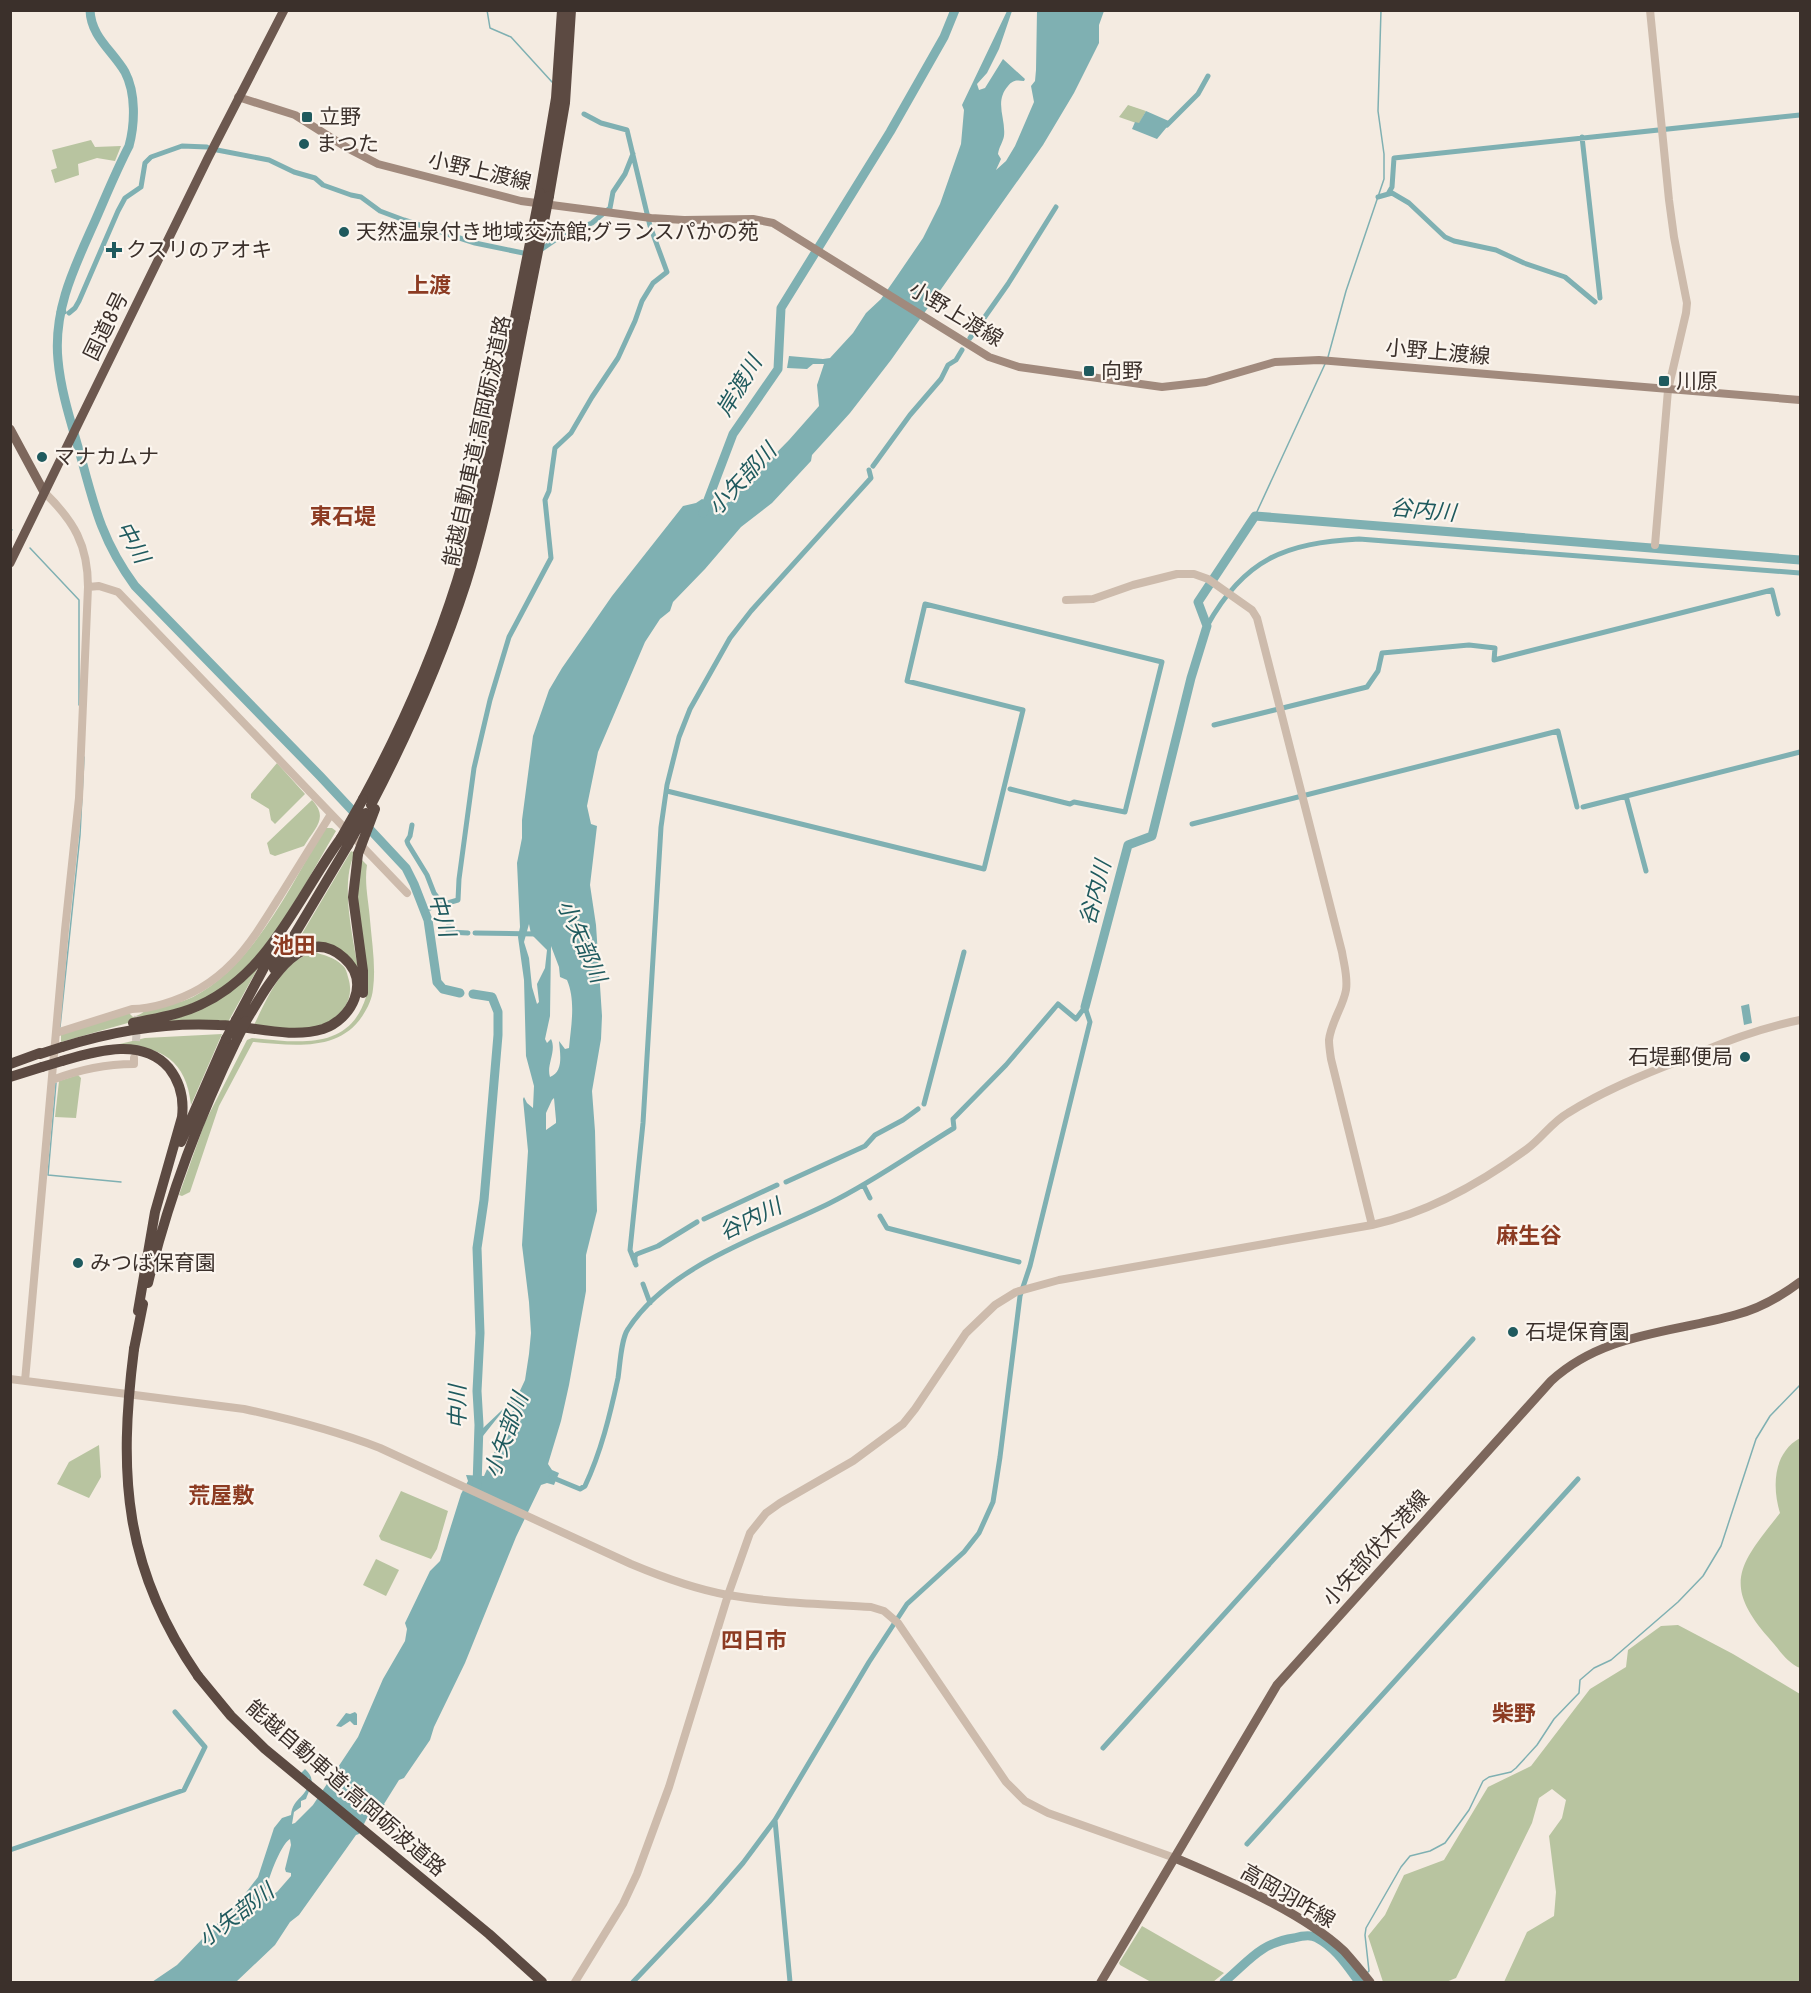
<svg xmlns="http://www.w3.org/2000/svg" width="1811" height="1993" viewBox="0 0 1811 1993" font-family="'Roboto Condensed','Noto Sans JP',sans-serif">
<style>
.green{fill:#b8c4a0}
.water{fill:#7fb0b2;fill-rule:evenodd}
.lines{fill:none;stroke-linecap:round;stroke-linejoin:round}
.stream{stroke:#7fb0b2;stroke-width:1.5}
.canal{stroke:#7fb0b2;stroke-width:5}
.river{stroke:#7fb0b2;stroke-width:9}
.tertiary-tunnel{stroke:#cfc6bd;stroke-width:8;stroke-dasharray:8 4;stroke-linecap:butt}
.tertiary{stroke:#cdbbac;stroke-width:8}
.secondary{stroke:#a18a7d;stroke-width:8}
.primary{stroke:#7d675c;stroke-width:9}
.trunk{stroke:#6c584f;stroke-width:9}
.motorway{stroke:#5c4a42;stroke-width:10}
.motorway-bridge{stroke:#5c4a42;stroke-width:10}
.poi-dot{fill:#1f5a5e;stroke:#fbf5ee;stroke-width:2}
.labels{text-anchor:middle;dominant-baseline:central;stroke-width:4.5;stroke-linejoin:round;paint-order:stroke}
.poi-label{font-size:21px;fill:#3b302b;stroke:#fbf5ee;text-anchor:start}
.street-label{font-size:21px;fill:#3b302b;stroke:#fbf5ee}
.neighbourhood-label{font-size:22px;font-weight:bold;fill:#8c3b22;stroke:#fbf5ee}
.water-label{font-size:22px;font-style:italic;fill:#1f5a5e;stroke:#fbf5ee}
</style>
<rect width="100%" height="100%" fill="#f4ebe1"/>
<!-- green -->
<path class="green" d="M1128,105l18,6 -7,13 -20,-7z
M91,140l4,7 26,-1 -6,15 -18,-3 -19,6 1,11 -24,8 -4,-13 6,-2 -5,-18z
M277,763l28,31 -30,30 -4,-4 -2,-11 -18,-11v-4z
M312,800c17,18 3,28 -8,46l-29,10 -5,-2 -3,-11z
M325,828h7l4,3c-29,49 -67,125 -114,157 -12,8 -25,13 -38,19l-123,35v-9l68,-20 4,4c7,-2 10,-5 16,-8 14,-5 30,-5 44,-12 62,-33 97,-111 132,-169z
M351,851l4,2c-16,31 -1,88 4,121 -24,-39 -29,-29 -69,-20z
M361,859l6,6c-3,18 2,38 3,55 2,23 6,47 3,69 -1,10 -5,18 -10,26 -24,38 -72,30 -110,27l-34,64 -29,86 -8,4 -3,-1 26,-73 42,-82 5,-2c45,4 97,14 114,-41l-9,-100z
M313,952c11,3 21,5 29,13 4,3 5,8 6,12 8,24 -8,41 -29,49 -19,8 -45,1 -65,-1 14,-28 27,-62 59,-73z
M259,966l-31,56 -75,4z
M222,1034l-31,71c-5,-51 -38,-62 -84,-58l38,-9z
M78,1075l3,3 -5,40 -21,-1 4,-36z
M1800,1438v230c-14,-6 -21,-19 -32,-31 -47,-54 -27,-74 12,-124 -8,-26 -7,-60 20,-75z
M99,1445l2,32 -12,21 -32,-14 12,-22z
M401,1491l47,20 -11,38 -6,10 -50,-19 -2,-4z
M376,1559l23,11 -13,26 -23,-11z
M1678,1625l55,29 67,40v288h-296l23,-50 27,-16 2,-24 -7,-56 13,-18 4,-18 -14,-11 -13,9 -7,25 -76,155 -10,4h-63l-15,-46 17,-21 19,-40 40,-15 44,-73 43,-21 59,-77 36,-22 2,-17 33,-24z
M1142,1926l82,47 -11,9h-62l-31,-17 -1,-2z"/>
<!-- water -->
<path class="water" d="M1007,11h5l-13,38 -12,24 -10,11 2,6 6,-2 18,-29 22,20 -1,2c-8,-1 -11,-1 -16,5 -14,16 -2,32 -4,50 -1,6 -5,11 -6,18l3,5 -5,11 10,-9 9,-15 19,-44 -3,-16 4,-5 1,-11 1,-59h67l-5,14v18l-25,50 -31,52 -152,215 -41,53 -38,42 -1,6 -39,42 -31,24 -36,42 -32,33 -3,9 -10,8 -15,23 -47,110 -11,54 4,18 6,2 -7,59 6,40 6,91 -1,23 -9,52 3,40 2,80 -11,44v36l-17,94 -8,36 -13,43 4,6 7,3 -5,12 -7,-2 -6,2 -25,52 -51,126 -31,64 -4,13 -26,38 -5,2 -15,24 1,1 -10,2v2l-6,5 -10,20 -3,1 -57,80 -9,7 -15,23 -39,37h-84l25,-17 64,-66 17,-22 16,-49 8,-10 9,-3c2,-19 18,-17 18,-37l-11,-2 7,-7c11,10 6,16 1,30l-5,2v6l-7,5 -2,12 3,-1 18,-18 45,-68 25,-58 22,-38 2,-12 -2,-6 25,-52 10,-10 21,-67 7,-13 -2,-6 18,1 31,-70 -13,6 -19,24 -1,-7 36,-34 7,-15 4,-26 2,-21 -2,-31 -7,-57 6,-94 -5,-52 1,-2 3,6 6,5 1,-22 -8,-30 -2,-76 -6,-43 2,-10 -3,-64 5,-25v-18l11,-84 16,-46 13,-22 50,-72 71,-90 13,-3 6,-4 19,8 3,-1 65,-66 30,-34 -2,-21 7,-21h-11l-6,5 -20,-1 2,-12 34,3 7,-1 23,-25 13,-20 15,-14 14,-20 28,-41 17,-34 21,-60 3,-34 -2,-5zM529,924l2,10 16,16 -2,18 -8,16 2,18 -2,2 -5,-17 -3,-29 -5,-16zM551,946l8,21 1,10 7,3c9,21 4,46 2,68l-4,1 -6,-8c1,12 5,31 -9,36 -4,-12 7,-26 1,-38l-4,4 -2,-4 5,-23zM554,1098l2,22v3l-10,7v-17l6,-13zM290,1839l1,6 -6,24 1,3 5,1v3l-14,16 -10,5 -2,-3c2,-12 15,-49 25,-55z
M1146,111l25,11 -14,17 -25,-10 3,-7 4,1z
M1749,1004l3,19 -8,2 -3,-19z
M355,1712l2,2v11h-3l-4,-4 -9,6 -5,-1 10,-13 4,1z"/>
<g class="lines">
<!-- stream -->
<path class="stream" d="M487,10l3,18 21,9 41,45
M1328,357l18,-66 38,-112v-25l-6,-43 3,-101
M1255,516l70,-152
M10,529l2,1
M30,548l49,52v105
M60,1027l20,-192 4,-78
M56,1083l-8,92 73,7
M1367,1973l2,-2 -4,-36 1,-7 35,-61 9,-11 20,-5 15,-8 24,-33 14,-29 6,-4 22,-5 5,-4 21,-23 17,-26 25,-26 1,-13 14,-12 17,-8 67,-58 25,-26 18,-30 35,-107 14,-23 30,-31"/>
<!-- canal -->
<path class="canal" d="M1167,125l31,-31 10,-18
M1582,137l18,161
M217,150l52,10 25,12 21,6 8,7 28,10 10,2 19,14 24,9 71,23 53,11
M1388,194l4,-7 2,-29 406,-43
M1378,197l14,-4 17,10 36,34 9,4 42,9 28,13 41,14 30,25
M539,251l25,-17 28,-11 18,-15 3,-16 12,-18 8,-20
M59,312h5
M69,313l6,-5 4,-7 39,-90 7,-13 16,-11 4,-24 6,-6 31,-11 25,1
M970,338l38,-54 48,-77
M873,466l37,-51 31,-36 7,-14 8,-5 6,-10
M1207,626c37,-67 78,-83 152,-87l441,34
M1214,725l153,-38 11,-16 4,-18 87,-8 26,3 -1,12 278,-70 6,24
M667,791l317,78 39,-159 -116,-29 18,-77 237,58 -37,150 -51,-10 -4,2 -60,-15
M1626,796l20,75
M1583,807l217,-55
M1192,824l366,-93 19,76
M412,825l-2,11 -3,5 1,3 19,31 7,18 11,14
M444,904l14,-4 1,-21 15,-111 16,-68 19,-63 42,-79 -6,-58 4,-9 6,-43 16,-15 21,-36 26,-39 17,-37 7,-20 11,-18 14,-11 -17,-46 -23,-96 -26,-7 -17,-9
M425,909l5,-1
M449,923l-1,9 20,1
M475,933l61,1
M924,1104l40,-152
M786,1182l79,-36 10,-11 28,-15 15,-11
M864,1186l6,12
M880,1216l7,12 132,34
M704,1219l73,-34
M635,1263v-7l2,-2 21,-8 39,-24
M636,1265l-6,-15 13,-127 18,-296 6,-42 12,-48 11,-28 40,-71 21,-27 120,-133 -2,-8
M643,1284l7,19
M551,1477l29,12 5,-3c16,-34 25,-71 33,-108 2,-13 3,-39 10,-49 42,-65 136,-93 202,-126 43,-21 83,-50 124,-75l-1,-9 53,-54 52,-61 18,15 9,-12
M1103,1748l370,-409
M775,1820l15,162
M1247,1844l331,-365
M10,1850l174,-60 21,-43 -30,-35
M633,1982l76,-80 34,-39 32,-43 94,-158 38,-58 57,-52 15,-19 14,-31 7,-45 20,-161 10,-30 58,-236 2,-8 -5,-15"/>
<!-- river -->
<path class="river" d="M90,10c1,27 22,40 35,62 11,21 10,52 4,74 -13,25 -23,50 -34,75 -20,45 -42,88 -37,139 3,34 15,68 24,101 13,49 22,83 53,125l185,190 86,92 8,16 14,36 9,62 6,7 17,4
M703,513l30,-79 45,-65 3,-61 109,-176 54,-95 11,-27
M473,994l19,3 6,15v23l-14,165 -7,48 3,85 -3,58 2,34 -2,61
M1085,1007l43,-162 24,-9 39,-158 16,-52 -9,-24 57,-86 545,44
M1224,1982c25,-21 36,-39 70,-44 7,-2 17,-4 23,0 19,10 30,28 42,44"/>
<!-- tertiary-tunnel -->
<path class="tertiary-tunnel" d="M135,1053l3,-37"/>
<!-- tertiary -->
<path class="tertiary" d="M1650,10l19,190 5,37 13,66 -1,10 -18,77 -13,155
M88,587l11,-1 19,6 289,301
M1066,600l27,-1 40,-14 44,-11h17l14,5 44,31 5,8 85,334c2,13 6,25 4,38 -3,17 -15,32 -17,50 0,6 1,12 2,19l41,166
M56,1033l76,-24c10,0 21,-2 31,-5 61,-17 86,-58 117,-108 17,-27 34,-55 51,-82
M52,1080c26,-10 53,-16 82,-16v-6
M10,1379l234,30c46,10 92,22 136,39l251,116c31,13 63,25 97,31 47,8 95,9 143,12l13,4 14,12 108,159 19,19 23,12 127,45
M25,1381l40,-451 14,-132 9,-211c0,-42 -14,-66 -44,-95
M575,1982l48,-78 14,-30 32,-87 59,-192 22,-62 16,-20 14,-10 73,-42 50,-37 12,-15 51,-76 29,-28 21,-13 43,-12 313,-55c55,-12 110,-43 155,-76 15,-11 25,-27 41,-36 37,-23 76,-39 116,-54 38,-16 75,-31 116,-39"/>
<!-- secondary -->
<path class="secondary" d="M238,97l57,18 54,34 29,15 143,37 130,17 33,2 69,-1 20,4 216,134 30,10 143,20 44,-5 69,-20 44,-2 481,40"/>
<!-- primary -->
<path class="primary" d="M10,429l34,63
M1175,1858c52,22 127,54 169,93 9,10 18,21 26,31
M1101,1982l176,-297 274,-304c52,-48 120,-48 184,-66 24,-6 45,-18 65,-33"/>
<!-- trunk -->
<path class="trunk" d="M10,563l198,-405 76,-148"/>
<!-- motorway -->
<path class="motorway" d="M540,193l16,-95 6,-88
M549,196l16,-93 6,-93
M363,799c38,-70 70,-142 94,-218 27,-88 42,-178 59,-268
M371,805c37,-71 70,-145 95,-222 27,-86 41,-177 59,-266
M358,854l-5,43 10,74v22
M274,969l74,-124
M236,1020l38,-71
M133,1023c23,-5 46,-8 67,-18 70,-32 98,-108 141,-167
M62,1047c51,-16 104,-25 157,-22 33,1 71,14 104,4 29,-10 48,-47 21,-71 -44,-39 -80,34 -98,63
M62,1061c35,-10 80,-24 107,7 11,14 15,32 13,49l-27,95 -17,99
M10,1064l30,-11
M10,1077l32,-10
M181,1142l45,-103
M148,1283c21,-87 50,-164 89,-244
M134,1349l9,-45
M198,1676l33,40 34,33 224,185 53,48"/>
<!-- motorway-bridge -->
<path class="motorway-bridge" d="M516,313l24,-120
M525,317l24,-121
M341,838l22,-39
M348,845l18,-32
M358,854l17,-45
M226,1039l10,-19
M237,1039l9,-18
M40,1054l22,-7
M42,1067l20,-6
M134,1349c-16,126 -10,220 64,327"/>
</g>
<!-- markers -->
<g class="poi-dot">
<rect x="301" y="111" width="12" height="12" rx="3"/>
<circle cx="304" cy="144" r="6"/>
<circle cx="344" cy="232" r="6"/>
<path d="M111 241h6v6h6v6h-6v6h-6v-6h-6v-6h6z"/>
<rect x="1083" y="365" width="12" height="12" rx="3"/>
<rect x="1658" y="375" width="12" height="12" rx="3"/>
<circle cx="42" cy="457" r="6"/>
<circle cx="1745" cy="1057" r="6"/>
<circle cx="78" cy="1263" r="6"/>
<circle cx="1513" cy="1332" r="6"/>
</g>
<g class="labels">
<!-- poi labels -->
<g class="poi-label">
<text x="319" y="117">立野</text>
<text x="316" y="144">まつた</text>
<text x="356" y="232">天然温泉付き地域交流館;グランスパかの苑</text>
<text x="126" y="250">クスリのアオキ</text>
<text x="1101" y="371">向野</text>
<text x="1676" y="381">川原</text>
<text x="54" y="457">マナカムナ</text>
<text x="1733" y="1057" text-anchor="end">石堤郵便局</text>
<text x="90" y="1263">みつば保育園</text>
<text x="1525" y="1332">石堤保育園</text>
</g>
<!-- street labels -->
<g class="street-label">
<text transform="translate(480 171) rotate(13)">小野上渡線</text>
<text transform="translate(956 314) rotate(31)">小野上渡線</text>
<text transform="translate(106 326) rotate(-64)">国道8号</text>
<text transform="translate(1438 352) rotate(5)">小野上渡線</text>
<text transform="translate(477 441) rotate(-78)">能越自動車道;高岡砺波道路</text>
<text transform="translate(1376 1548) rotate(-48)">小矢部伏木港線</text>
<text transform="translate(346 1788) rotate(41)">能越自動車道;高岡砺波道路</text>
<text transform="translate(1288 1896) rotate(30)">高岡羽咋線</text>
</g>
<!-- neighbourhood labels -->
<g class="neighbourhood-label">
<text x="429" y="285">上渡</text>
<text x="343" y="516">東石堤</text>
<text x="294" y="945">池田</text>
<text x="1529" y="1235">麻生谷</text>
<text x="221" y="1495">荒屋敷</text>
<text x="754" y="1640">四日市</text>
<text x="1514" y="1713">柴野</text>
</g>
<!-- water labels -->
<g class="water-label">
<text transform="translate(739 386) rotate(-59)">岸渡川</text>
<text transform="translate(742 479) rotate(-47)">小矢部川</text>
<text transform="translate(1423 510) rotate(5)">谷内川</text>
<text transform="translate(133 542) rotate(61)">中川</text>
<text transform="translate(1095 893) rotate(-75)">谷内川</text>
<text transform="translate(442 915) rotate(74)">中川</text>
<text transform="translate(582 941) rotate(66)">小矢部川</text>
<text transform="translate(750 1219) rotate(-26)">谷内川</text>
<text transform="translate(457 1407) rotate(-90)">中川</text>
<text transform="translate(506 1435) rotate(-70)">小矢部川</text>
<text transform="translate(236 1915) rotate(-37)">小矢部川</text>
</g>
</g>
<!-- border -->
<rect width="1811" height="1993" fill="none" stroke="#3b302b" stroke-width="24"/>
</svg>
